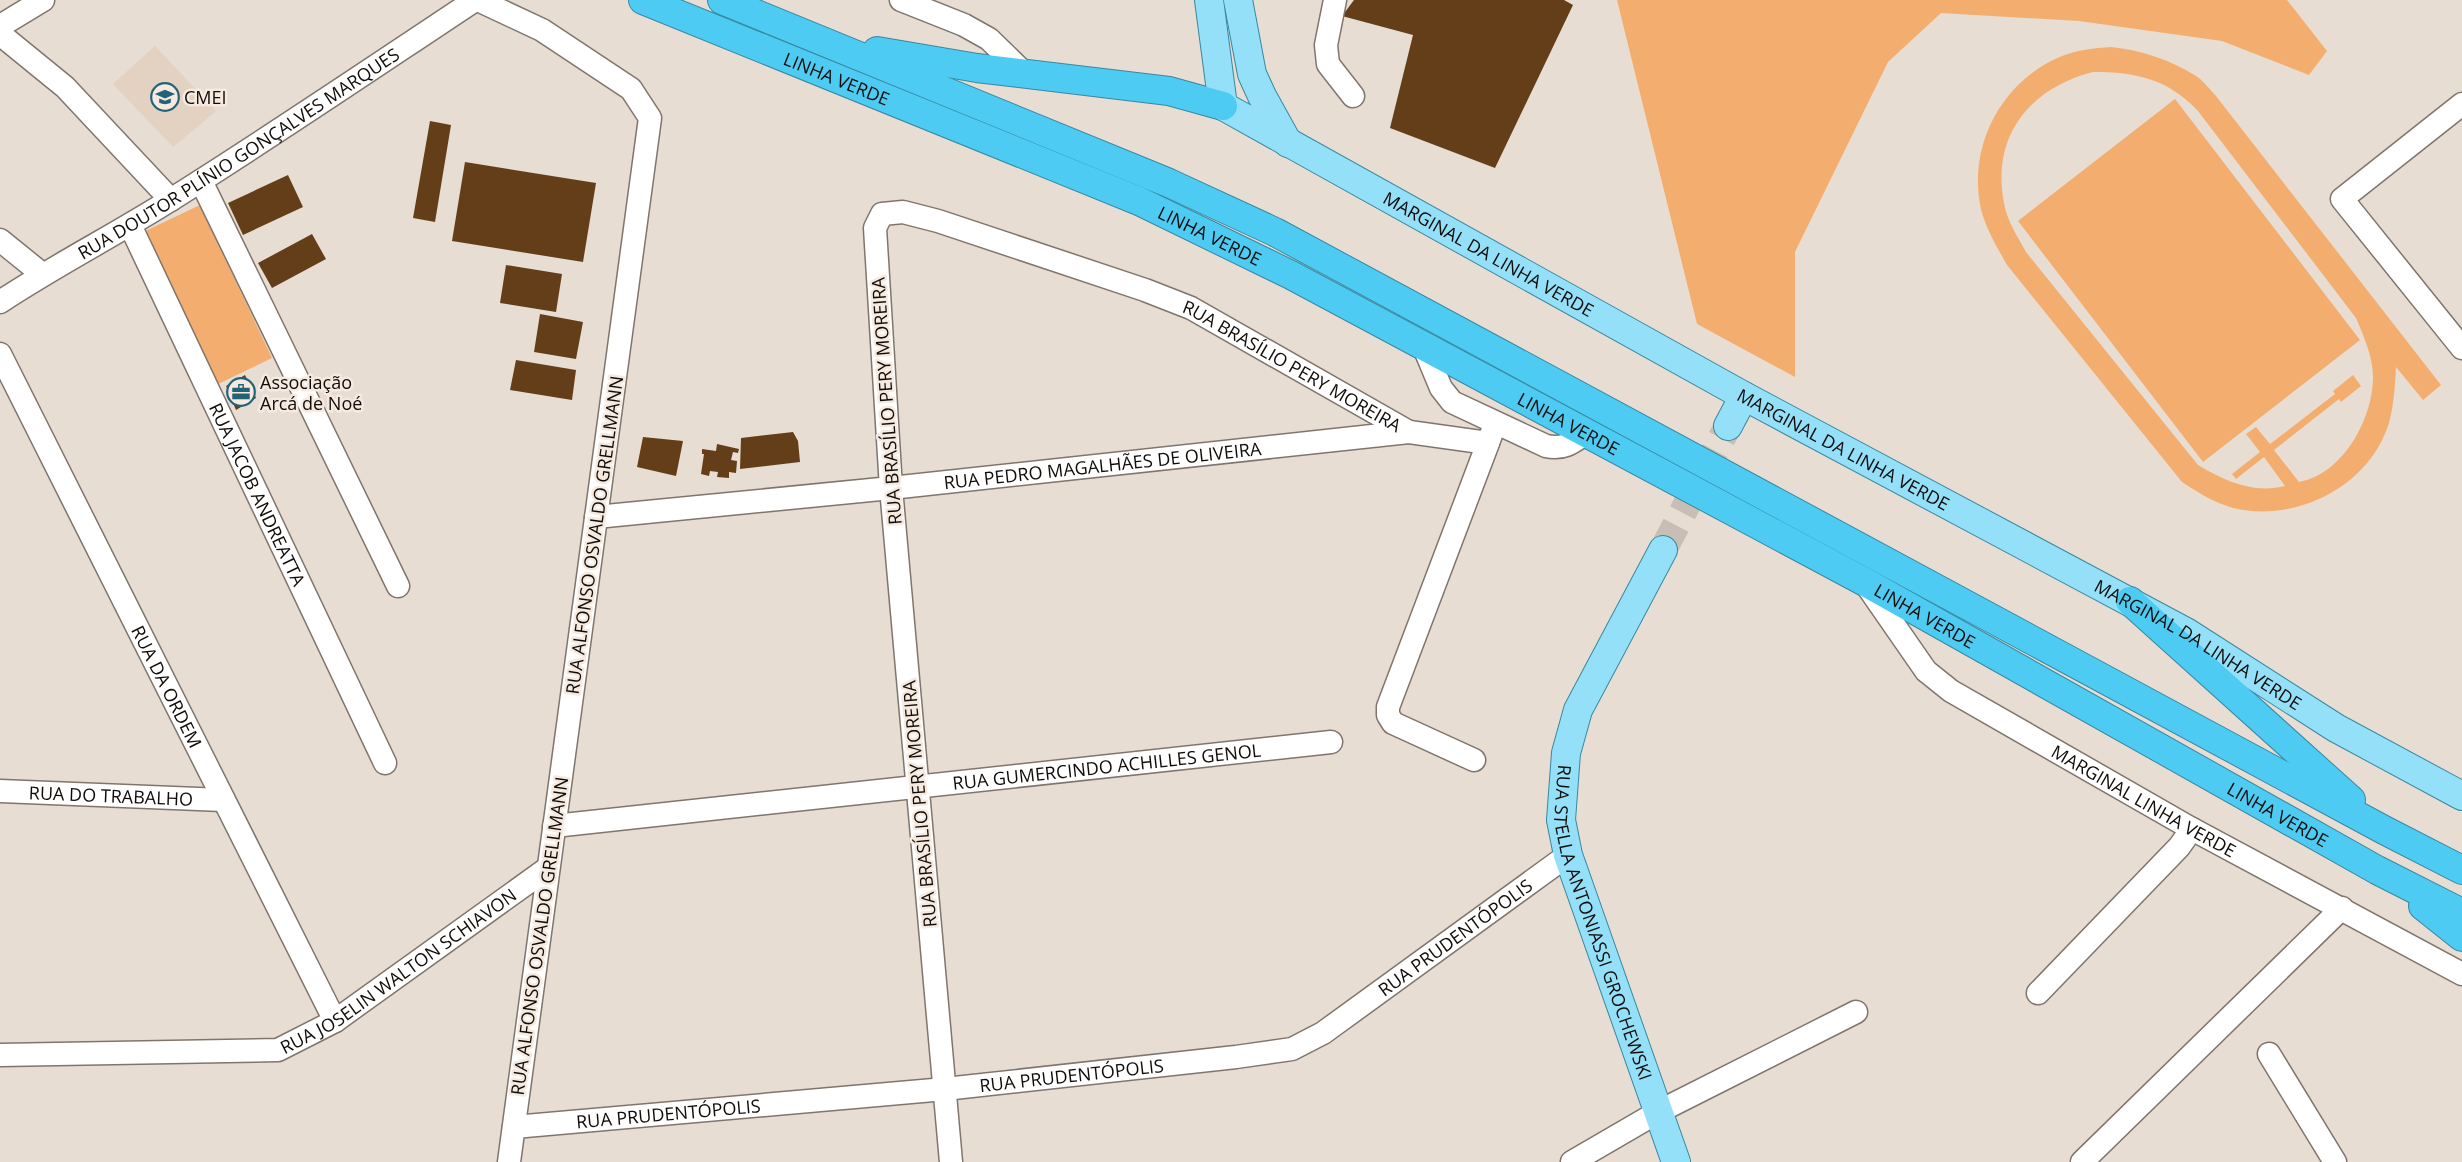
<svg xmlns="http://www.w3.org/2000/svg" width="2462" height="1162" viewBox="0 0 2462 1162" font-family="'Open Sans',sans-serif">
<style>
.built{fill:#e3d1c2}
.green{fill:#f3ae6f;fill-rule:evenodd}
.building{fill:#633e19}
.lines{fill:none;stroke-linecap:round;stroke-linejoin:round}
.major-tunnel{stroke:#c8beb5;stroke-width:28;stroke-dasharray:28 14;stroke-linecap:butt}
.minor-casing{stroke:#7f756c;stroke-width:25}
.major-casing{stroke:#3888a1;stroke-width:30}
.highway-casing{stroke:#3888a1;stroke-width:30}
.minor{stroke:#fff;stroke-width:22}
.major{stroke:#94e0f8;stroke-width:28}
.highway{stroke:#4dcbf3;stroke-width:28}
.labels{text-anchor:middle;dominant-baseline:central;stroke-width:5;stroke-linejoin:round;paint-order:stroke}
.street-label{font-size:18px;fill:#100c09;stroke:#f6eae0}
.poi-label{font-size:18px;fill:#100c09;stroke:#f6eae0;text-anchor:start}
</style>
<rect width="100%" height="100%" fill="#e8ddd3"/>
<!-- built -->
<path class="built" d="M155,46l61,65 -43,36 -60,-63z"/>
<!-- green -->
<path class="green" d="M1617,0h670l40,51 -18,24 -87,-34 -143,-20 -138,-8 -53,49 -93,190v125l-98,-53z
M2111,47c30,3 60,13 85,29 8,5 14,14 20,20l225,289 -18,15 -27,-33c-1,19 -2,37 -7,56 -20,64 -93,100 -156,85 -18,-5 -36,-16 -51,-26l-175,-217c-10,-18 -21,-36 -26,-56 -14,-63 21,-129 81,-153 15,-6 32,-8 49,-9zM2093,72c43,0 75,7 105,39l158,207c8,19 17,39 17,59 0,42 -30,97 -74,105l-25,-32 65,-51 2,3 20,-16 -8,-11 -20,16 2,3 -65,50 -14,-17 -10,7 14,18 -28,22 4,5 28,-22 21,29c-32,8 -60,-5 -87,-21l-172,-213c-8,-15 -19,-31 -22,-49 -13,-67 26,-115 89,-131z
M2175,99l185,241 -157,122 -185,-241z
M200,205l72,153 -58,28 -73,-153z"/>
<!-- building -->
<path class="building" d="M1354,0h210l9,5 -78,163 -105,-40 23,-93 -71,-19z
M430,121l21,4 -16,97 -22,-4z
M465,162l131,21 -13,79 -131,-21z
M288,175l15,32 -60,28 -15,-32z
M312,234l14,25 -54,29 -14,-25z
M506,265l56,9 -6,38 -56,-9z
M540,314l43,8 -7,37 -42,-7z
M516,360l60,10 -4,30 -62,-10z
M245,375l11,23 -20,12 -10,-24z
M793,432l5,9 2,21 -60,7 1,-31z
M643,437l40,4 -7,35 -39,-9z
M717,444l22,5 -1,4 -5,-1 -2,8 6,1 -1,12 -7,-1v6l-12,-1 1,-5 -8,-1 -1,5 -8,-2 3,-20h-2v-5l14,2z"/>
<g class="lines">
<!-- major-tunnel -->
<path class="major-tunnel" d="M1663,550l65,-124"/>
<defs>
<g id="minor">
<path d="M478,0l64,30 89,59 19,29 -141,1044"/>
<path d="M901,0l63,25 25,14 36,35"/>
<path d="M1335,0l-9,45 2,19 25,32"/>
<path d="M0,26l43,-26"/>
<path d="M0,34l65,53 106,113"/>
<path d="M2462,104l-120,95 120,149"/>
<path d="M201,181l197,405"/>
<path id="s1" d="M130,225l255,538"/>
<path d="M0,240l42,34"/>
<path id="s2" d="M0,302c56,-37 115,-67 172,-103 102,-64 202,-132 303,-199"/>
<path d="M1423,345l18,43 11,14 94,44c17,4 26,-3 40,-13"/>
<path id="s3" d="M0,354l335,667"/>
<path id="s4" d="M596,517l295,-29 518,-56 79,11 7,-19"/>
<path id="s5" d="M1865,583l61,88 25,20 241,138 270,145"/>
<path d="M1474,760l-81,-37 -5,-8v-8l100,-264"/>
<path id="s6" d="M0,791l223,9"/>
<path id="s7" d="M554,826l777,-84"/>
<path d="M2038,993l141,-146 13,-18"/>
<path d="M2269,1054l66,108"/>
<path id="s8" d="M0,1055l278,-5 57,-29 213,-153"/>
<path id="s9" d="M514,1127l431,-38 291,-32 56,-8 31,-16 245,-178"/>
<path id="s10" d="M951,1162l-60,-674 -16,-260 7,-14 21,-2 35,9 207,69 46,18 218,124"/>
<path d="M1572,1162l86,-50 198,-100"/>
<path d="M2082,1162l260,-254"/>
</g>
<g id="major">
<path id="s11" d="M1209,0l14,106 521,290 442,236 150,96 126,68"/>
<path d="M1238,0l14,74 10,22 26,47"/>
<path d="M1728,426l16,-30"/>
<path id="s12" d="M1663,550l-85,160 -12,43 -5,67 7,35 108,307"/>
</g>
<g id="highway">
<path id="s13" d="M643,0l496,201 152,74 574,307 512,288 85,43"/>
<path d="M722,0l447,183 106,49 1109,598 78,40"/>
<path d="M877,51l100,17 192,23 54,15"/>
<path d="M2130,601l221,199"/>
<path d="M2423,906l39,31"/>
</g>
</defs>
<!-- minor casing -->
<use href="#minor" class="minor-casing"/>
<!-- major casing -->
<use href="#major" class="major-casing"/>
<!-- highway casing -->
<use href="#highway" class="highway-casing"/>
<!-- minor -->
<use href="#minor" class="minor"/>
<!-- major -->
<use href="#major" class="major"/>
<!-- highway -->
<use href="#highway" class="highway"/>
</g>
<!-- icons -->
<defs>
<symbol id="school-ring" viewBox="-11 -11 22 22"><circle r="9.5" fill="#f6eae0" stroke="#236378" stroke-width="1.5"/><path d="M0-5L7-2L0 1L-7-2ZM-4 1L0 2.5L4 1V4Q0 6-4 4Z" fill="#236378"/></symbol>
<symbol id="office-ring" viewBox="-11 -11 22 22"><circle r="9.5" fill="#f6eae0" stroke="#236378" stroke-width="1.5"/><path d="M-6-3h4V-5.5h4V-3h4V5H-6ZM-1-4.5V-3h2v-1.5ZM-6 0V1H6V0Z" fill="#236378"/></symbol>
</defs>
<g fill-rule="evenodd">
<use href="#school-ring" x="149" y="81" width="32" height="32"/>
<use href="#office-ring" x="225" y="376" width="32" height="32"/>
</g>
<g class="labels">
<!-- street labels -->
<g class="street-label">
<text stroke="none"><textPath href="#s13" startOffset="209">LINHA VERDE</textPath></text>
<text stroke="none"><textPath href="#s2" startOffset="281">RUA DOUTOR PLÍNIO GONÇALVES MARQUES</textPath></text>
<text stroke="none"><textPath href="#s13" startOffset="614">LINHA VERDE</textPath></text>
<text stroke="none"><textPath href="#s11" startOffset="411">MARGINAL DA LINHA VERDE</textPath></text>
<text stroke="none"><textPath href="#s10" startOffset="1394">RUA BRASÍLIO PERY MOREIRA</textPath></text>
<text transform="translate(886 401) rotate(-94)">RUA BRASÍLIO PERY MOREIRA</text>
<text stroke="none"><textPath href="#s13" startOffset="1019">LINHA VERDE</textPath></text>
<text stroke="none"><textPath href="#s11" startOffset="816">MARGINAL DA LINHA VERDE</textPath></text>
<text stroke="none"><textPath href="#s4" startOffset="509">RUA PEDRO MAGALHÃES DE OLIVEIRA</textPath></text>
<text stroke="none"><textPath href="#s1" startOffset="298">RUA JACOB ANDREATTA</textPath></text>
<text transform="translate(594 535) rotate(-82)">RUA ALFONSO OSVALDO GRELLMANN</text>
<text stroke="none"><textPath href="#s13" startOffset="1424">LINHA VERDE</textPath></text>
<text stroke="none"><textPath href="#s11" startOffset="1221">MARGINAL DA LINHA VERDE</textPath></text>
<text stroke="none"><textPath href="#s3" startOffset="372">RUA DA ORDEM</textPath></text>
<text stroke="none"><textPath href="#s7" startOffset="556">RUA GUMERCINDO ACHILLES GENOL</textPath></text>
<text stroke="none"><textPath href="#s6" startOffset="111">RUA DO TRABALHO</textPath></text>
<text stroke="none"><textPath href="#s5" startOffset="361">MARGINAL LINHA VERDE</textPath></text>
<text transform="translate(919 804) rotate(-95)">RUA BRASÍLIO PERY MOREIRA</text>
<text stroke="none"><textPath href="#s13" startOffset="1829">LINHA VERDE</textPath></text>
<text stroke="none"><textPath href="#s12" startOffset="402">RUA STELLA ANTONIASSI GROCHEWSKI</textPath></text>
<text transform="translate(539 936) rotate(-82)">RUA ALFONSO OSVALDO GRELLMANN</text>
<text stroke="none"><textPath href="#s9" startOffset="980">RUA PRUDENTÓPOLIS</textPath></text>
<text stroke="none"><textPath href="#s8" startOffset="422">RUA JOSELIN WALTON SCHIAVON</textPath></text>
<text stroke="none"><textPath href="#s9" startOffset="560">RUA PRUDENTÓPOLIS</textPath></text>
<text stroke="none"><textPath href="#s9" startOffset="155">RUA PRUDENTÓPOLIS</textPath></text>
</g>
<!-- poi labels -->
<g class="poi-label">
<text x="184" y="97">CMEI</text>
<text x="260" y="382">Associação<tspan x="260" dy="21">Arcá de Noé</tspan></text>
</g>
</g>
</svg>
